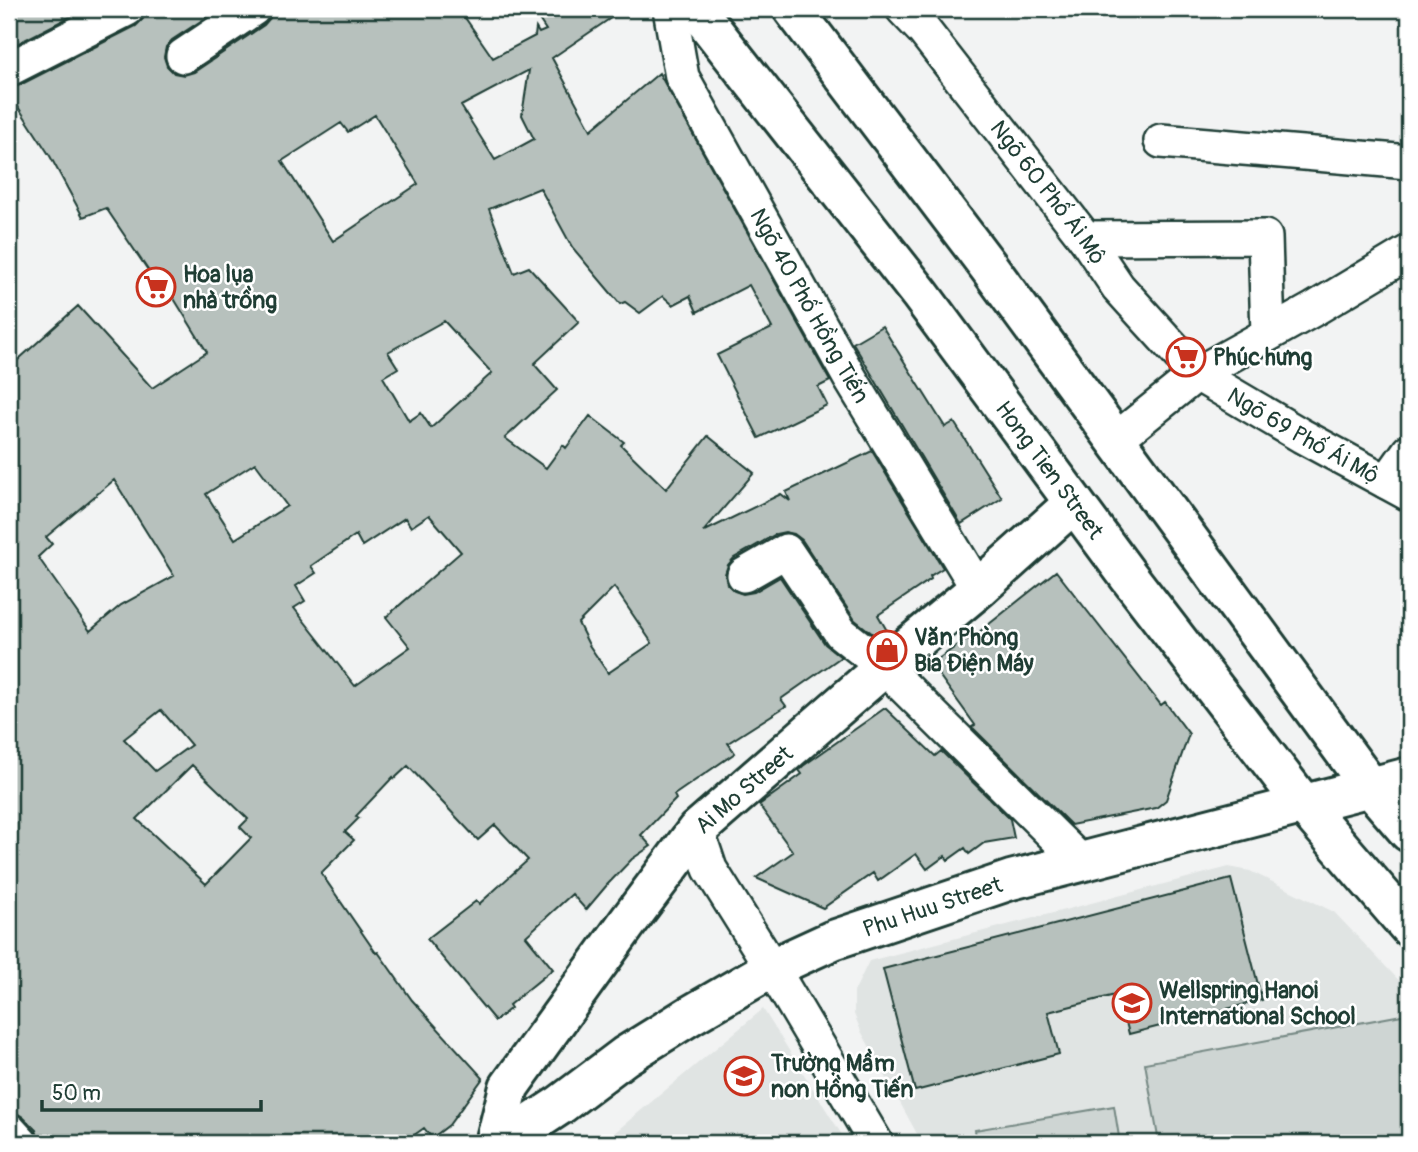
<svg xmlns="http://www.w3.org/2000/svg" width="1418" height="1152" viewBox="0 0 1418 1152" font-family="Pangolin,sans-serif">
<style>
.built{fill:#e0e4e3}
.green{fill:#ced5d3;stroke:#768984;stroke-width:2}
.building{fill:#b7c1bd;stroke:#1f3d34;stroke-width:2;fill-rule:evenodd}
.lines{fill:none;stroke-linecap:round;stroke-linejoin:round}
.street-casing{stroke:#1f3d34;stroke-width:38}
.secondary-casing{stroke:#1f3d34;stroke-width:44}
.primary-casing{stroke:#1f3d34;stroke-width:44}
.street{stroke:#fff;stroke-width:33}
.secondary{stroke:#fff;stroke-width:38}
.primary{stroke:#fff;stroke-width:38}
.labels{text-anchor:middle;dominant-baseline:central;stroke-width:5;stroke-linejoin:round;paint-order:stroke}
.street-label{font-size:23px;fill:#1f3d34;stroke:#fff}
.poi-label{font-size:23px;font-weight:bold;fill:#1f3d34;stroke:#fff;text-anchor:start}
</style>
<rect width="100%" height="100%" fill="#f2f3f3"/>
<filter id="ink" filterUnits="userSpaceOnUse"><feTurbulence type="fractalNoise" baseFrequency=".0143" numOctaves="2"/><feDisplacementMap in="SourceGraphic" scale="14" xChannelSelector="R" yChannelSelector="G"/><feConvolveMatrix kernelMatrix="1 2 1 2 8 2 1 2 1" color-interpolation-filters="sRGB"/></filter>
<g filter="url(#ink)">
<!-- built -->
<path class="built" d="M1229,867l21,4 84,41 75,79v152h-487l-61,-112 -7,-17v-22l15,-31z
M763,1009l84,134h-245z"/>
<!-- green -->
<path class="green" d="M1407,1014l2,129h-250l-14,-80z
M1114,1106l6,37h-143l-2,-13z"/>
<!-- building -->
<path class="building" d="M9,9h48l7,7 11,-7h10l-76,39z
M146,9h73l-47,31 -6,7 -2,10 3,9 7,7 10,2 10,-3 70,-47 6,-7 2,-9h187l34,49 42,-22 1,-8 3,5 7,-3 -14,-21h92l-72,49 39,72 68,-57 171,308 -12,6 9,18 -68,33 -42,-83 55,-27 -23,-43 -52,27 -7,-16 -17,9 -10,-9 -23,17 -15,-11 -5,2 -48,-57 -32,-59 -51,21 25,64 15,-6 50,55 -45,42 23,26 -52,48 41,30 17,-23 3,3 24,-32 34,26 -3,3 45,44 42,-53 46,37 -51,59 78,-38 9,7 -4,-9 86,-41 71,117 -13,8 1,3 -53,36 11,19 -7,7 -27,-21 -53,-80 -8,-6 -9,-2 -9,2 -42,24 -6,7 -3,9 2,10 7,7 9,3 11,-2 26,-15 45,67 16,13 -60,42 5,7 -58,37 7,10 -61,42 2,4 -35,36 10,11 -19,13 -25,26 -21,25 -14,-16 -46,42 27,33 -44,36 2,3 -16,13 -68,-82 49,-38 3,3 49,-44 -33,-35 -17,15 -70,-74 -14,13 -1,-2 -37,39 3,2 -14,14 9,8 -33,33 55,80 2,-1 34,48 71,78 -34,47 -17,13 -8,-10 -21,15h-363l-4,-13 -13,-13 -8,-5 -6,-1v-743l69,-62 74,82 55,-36 -47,-76 -6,3 -48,-71 -23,9 -33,-61 -41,-63v-5l9,-2 118,-60 7,-7zM529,70l-7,45 12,24 -39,21 -34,-54zM375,115l43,69 -85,57 -51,-80 59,-38 7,9zM444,321l48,52 -61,55 -10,-15 -12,8 -26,-44 15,-9 -10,-16zM255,463l32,43 -52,33 -29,-45zM114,480l60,96 -53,29 -31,26 -52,-74 14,-13 -6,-7zM429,515l32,37 -75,65 24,30 -55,39 -61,-78 11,-7 -9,-15 20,-13 -5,-7 45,-31 6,11 43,-28 6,9zM614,587l38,56 -44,30 -19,-28 -11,-22zM161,710l30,35 -36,26 -31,-32zM192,765l56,54 -8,8 11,11 -45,46 -69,-65z
M882,326l63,101 9,-5 48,76 -41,26 -108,-181z
M1056,571l105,134 4,-3 24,32 -23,66 -10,8 -85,17 -99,-98 3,-2 -44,-61 37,-26 1,2z
M885,708l50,48 6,-5 69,68 4,19 -30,5 -15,11 -4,-6 -17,12 -3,-4 -18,13 -11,-15 -38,27 -5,-8 -50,35 -67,-30 37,-26 -34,-47 43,-31 -3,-4 4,-4z
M1231,879l31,121 -133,34 -10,-40 -71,18 11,42 -144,37 -32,-122z"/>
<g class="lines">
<defs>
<g id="street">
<path id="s1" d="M670,9l12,68 168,301 128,211"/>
<path id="s2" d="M903,9l21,22 161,207 33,49 79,87 105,62 107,58"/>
<path d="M183,56l70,-47"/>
<path d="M9,69l118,-60"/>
<path d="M1161,141l248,21"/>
<path d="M1085,238l180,-1 3,97"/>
<path d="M1115,440l82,-66 117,-65 95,-57"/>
<path d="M1387,482l22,-31"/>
<path d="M744,575l42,-24 55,82 43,34 196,194"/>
<path d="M697,830l13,39 62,99 104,175"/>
<path d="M9,1130l12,13"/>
</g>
<g id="secondary">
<path id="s3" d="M495,1143l14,-56 119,-165 69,-92 187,-163 94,-78 96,-86"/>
<path id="s4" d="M502,1143l58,-38 65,-49 66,-41 81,-47 61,-28 178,-60 398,-103"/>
</g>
<g id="primary">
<path id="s5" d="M696,9l224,285 209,283 175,228 105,122"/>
<path d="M793,9l195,257 383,522 38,44"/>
</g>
</defs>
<!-- street casing -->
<use href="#street" class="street-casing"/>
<!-- secondary casing -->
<use href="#secondary" class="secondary-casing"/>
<!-- primary casing -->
<use href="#primary" class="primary-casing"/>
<!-- street -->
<use href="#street" class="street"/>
<!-- secondary -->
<use href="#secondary" class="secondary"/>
<!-- primary -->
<use href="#primary" class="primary"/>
</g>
</g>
<!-- icons -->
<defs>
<symbol id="supermarket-ring" viewBox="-11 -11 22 22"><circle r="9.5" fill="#fff" stroke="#c8321e" stroke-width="1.5"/><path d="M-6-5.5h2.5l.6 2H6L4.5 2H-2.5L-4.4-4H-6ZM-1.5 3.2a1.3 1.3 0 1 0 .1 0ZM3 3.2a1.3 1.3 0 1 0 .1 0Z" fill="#c8321e"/></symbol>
<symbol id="shop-ring" viewBox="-11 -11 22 22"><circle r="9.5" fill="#fff" stroke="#c8321e" stroke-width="1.5"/><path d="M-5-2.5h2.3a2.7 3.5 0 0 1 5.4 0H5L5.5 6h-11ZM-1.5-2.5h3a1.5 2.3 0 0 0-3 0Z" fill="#c8321e"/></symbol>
<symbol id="school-ring" viewBox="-11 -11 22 22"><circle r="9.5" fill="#fff" stroke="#c8321e" stroke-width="1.5"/><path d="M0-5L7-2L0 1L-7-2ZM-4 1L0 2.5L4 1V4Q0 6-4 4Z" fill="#c8321e"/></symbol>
</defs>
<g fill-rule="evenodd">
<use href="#supermarket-ring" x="134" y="265" width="44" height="44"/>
<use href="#supermarket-ring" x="1164" y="335" width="44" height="44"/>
<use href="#shop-ring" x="865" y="628" width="44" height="44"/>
<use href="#school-ring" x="1110" y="981" width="44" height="44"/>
<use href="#school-ring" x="722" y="1054" width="44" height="44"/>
</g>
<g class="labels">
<!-- street labels -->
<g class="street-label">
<text stroke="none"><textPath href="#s2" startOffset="234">Ngõ 60 Phố Ái Mộ</textPath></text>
<text stroke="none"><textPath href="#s1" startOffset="331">Ngõ 40 Phố Hồng Tiến</textPath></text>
<text stroke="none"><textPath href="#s2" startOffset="592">Ngõ 69 Phố Ái Mộ</textPath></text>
<text stroke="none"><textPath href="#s5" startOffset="581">Hong Tien Street</textPath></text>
<text stroke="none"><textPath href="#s3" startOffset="438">Ai Mo Street</textPath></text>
<text stroke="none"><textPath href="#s4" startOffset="494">Phu Huu Street</textPath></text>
</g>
<!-- poi labels -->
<g class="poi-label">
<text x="183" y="274">Hoa lụa<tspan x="183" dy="26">nhà trồng</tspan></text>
<text x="1213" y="357">Phúc hưng</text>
<text x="914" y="637">Văn Phòng<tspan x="914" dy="26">Bia Điện Máy</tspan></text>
<text x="1159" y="990">Wellspring Hanoi<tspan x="1159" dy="26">International School</tspan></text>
<text x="771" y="1063">Trường Mầm<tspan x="771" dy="26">non Hồng Tiến</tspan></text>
</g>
</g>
<!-- margin -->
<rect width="1418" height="1152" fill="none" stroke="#fff" stroke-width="35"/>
<rect x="18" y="18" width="1383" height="1117" fill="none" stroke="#1f3d34" stroke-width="2.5" filter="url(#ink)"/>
<!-- scale -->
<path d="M42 1100v10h219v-10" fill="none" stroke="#1f3d34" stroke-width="3.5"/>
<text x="52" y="1100" font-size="21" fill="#1f3d34" stroke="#ffffff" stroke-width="5" paint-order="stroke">50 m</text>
</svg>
